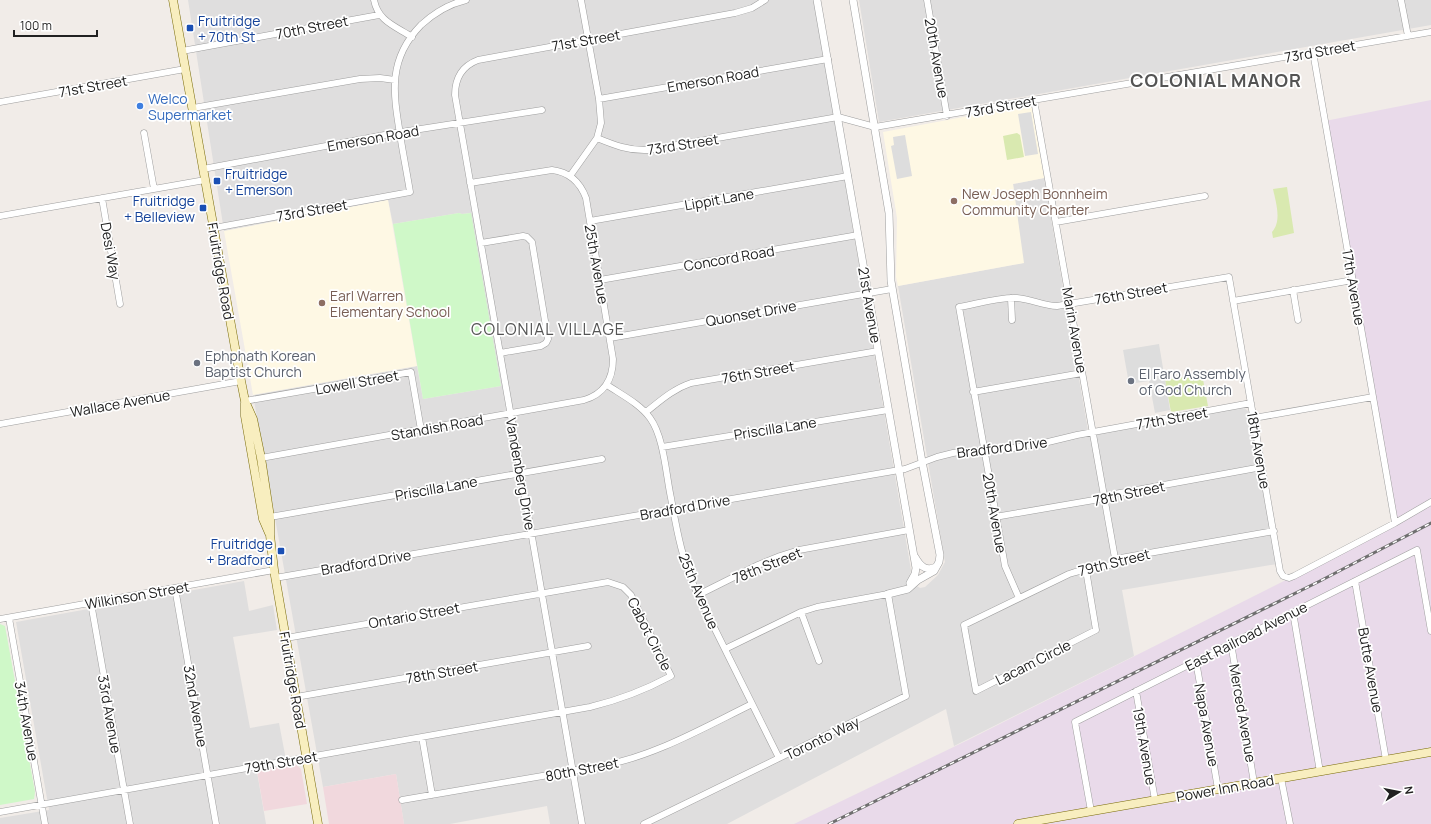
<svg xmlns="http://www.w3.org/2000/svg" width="1431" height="824" viewBox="0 0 1431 824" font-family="Manrope,sans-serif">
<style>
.residential{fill:#dfdede}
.commercial{fill:#f1d8dd}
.industrial{fill:#e9daea}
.education{fill:#fef8e4}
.grass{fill:#d9e9b0}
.park{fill:#cff8c8}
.parking{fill:#ddd}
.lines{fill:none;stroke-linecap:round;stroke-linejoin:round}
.minor-casing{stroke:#9e9e9e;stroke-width:7}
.tertiary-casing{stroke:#9e9e9e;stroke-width:8}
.secondary-casing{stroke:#786a08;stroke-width:9}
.minor{stroke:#fff;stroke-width:6}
.tertiary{stroke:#fff;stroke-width:7}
.secondary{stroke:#f8eebf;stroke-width:8}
.rail-casing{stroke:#6f6f6f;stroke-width:3}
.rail{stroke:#fff;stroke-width:1.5;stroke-dasharray:4.5;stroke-linecap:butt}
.transit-dot{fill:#1a4fb4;stroke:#fff;stroke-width:1.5}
.shop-dot{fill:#3f7fe0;stroke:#fff;stroke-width:1.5}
.education-dot{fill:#8d6e63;stroke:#fff;stroke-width:1.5}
.worship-dot{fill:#6b7280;stroke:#fff;stroke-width:1.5}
.labels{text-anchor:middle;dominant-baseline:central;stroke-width:3.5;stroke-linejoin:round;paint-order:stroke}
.transit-label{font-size:14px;fill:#164399;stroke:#fff;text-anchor:start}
.street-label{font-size:14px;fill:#212121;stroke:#fff}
.shop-label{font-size:14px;fill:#366cbe;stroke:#fff;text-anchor:start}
.education-label{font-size:14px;fill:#785e54;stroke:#fff;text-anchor:start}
.worship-label{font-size:14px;fill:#5b616d;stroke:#fff;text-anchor:start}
.quarter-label{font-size:16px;letter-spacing:1px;fill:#545454;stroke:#fff}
.district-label{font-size:18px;font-weight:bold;letter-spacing:1px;fill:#545454;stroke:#fff}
</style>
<rect width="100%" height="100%" fill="#f1ece8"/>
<!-- residential -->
<path class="residential" d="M188,0h626l97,570 -2,11 11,7 5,-1 13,-12 7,-13 -47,-276 125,-23 -10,-79 31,-6 45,258 154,-29 6,5 28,152 -155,26 12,66 -180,90 -8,-37 -219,115h-177l-3,-18 -97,18h-46l-8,-50 -73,13 -70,-392 164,-29 6,33 78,-13 -31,-173 -8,1 -3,-1 -66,11 -5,-24 -164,31z
M859,0h572v25l-552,97z
M244,581l5,30 24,-6 4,25 -44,7 17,91 29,-5 8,42 -30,7 9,52h-266v-6l49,-8 -33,-188z"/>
<!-- commercial -->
<path class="commercial" d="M295,764l6,5 6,35 -43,7 -7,-40z
M396,774l8,50h-75l-6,-37z"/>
<!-- industrial -->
<path class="industrial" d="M1431,100v724h-637l174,-84 326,-164 101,-53 -70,-402z"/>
<!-- education -->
<path class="education" d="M1028,105l4,3 12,70 -31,6 11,79 -126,23 -2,-9 1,-59 -14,-86z
M388,200l29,166 -164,29 -29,-164z"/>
<!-- grass -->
<path class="grass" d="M1017,133l3,2 4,22 -17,3 -4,-24z
M1287,187l7,46 -21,5 -1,-6c10,-11 4,-29 1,-43z
M1202,374l6,32 -37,6 -6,-32z"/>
<!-- park -->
<path class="park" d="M459,213l3,1 9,-1 30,173 -78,13 -30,-175z
M0,624l5,2 30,166 -1,7 -34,6z"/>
<!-- parking -->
<path class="parking" d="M1031,112l7,42 -13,2 -7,-42z
M905,135l7,41 -15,3 -6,-33 3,-1 -1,-8z
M1159,344l11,66 -15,3 -6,-32 -20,3 -6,-34z"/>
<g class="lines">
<defs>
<path id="minor" d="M374,0c4,21 21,26 38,37
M927,0l20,116
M1401,0l7,36
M182,51l197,-36
M1313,52l82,471
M599,99l229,-40
M1034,100l82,464c-16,3 -32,5 -47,10l-105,51 12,66 120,-61 -10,-60
M0,102l185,-33
M193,108l167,-29 20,-1 15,2
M144,133l10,56
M597,138c17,7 32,13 51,12l190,-33 37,10 556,-95
M203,169l192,-36 147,-23
M570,176l27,-38 4,-15 -2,-24 -18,-99
M102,198l18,106
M0,216l205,-36
M590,221l258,-45
M1056,222l149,-26
M214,228l196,-36c-3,-19 -7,-38 -10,-58 -7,-42 -12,-75 21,-109 13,-12 28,-21 45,-25
M481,243l42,-7 4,1 5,5 16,97 -2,4 -5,3 -41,7
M600,280l258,-45
M1293,290l5,30
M1011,298l1,22
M1233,301l120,-21
M610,338l282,-49
M607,385c15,10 33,19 43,33 14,19 16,57 21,80 6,34 12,66 27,97l81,163
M973,392l109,-19
M245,401l166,-29 10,58
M646,412c14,-11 27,-23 45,-29l187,-32
M1254,418l119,-21
M0,424l241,-43
M662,447l226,-37
M261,458l323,-58c20,-6 29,-21 29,-41l-27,-161c-6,-16 -17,-26 -34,-28l-82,13
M270,517l332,-58
M995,517l105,-18 9,-4 153,-28
M1115,559l159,-28
M275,578l630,-109 32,-12 16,-4 15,-2 33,-1 47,-8 29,-7 174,-32
M1355,581l31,179
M175,588l41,236
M698,595l60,-30 22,-9 19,-6 110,-20
M1019,598l-14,-32 -46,-259c18,-3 39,-10 58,-9 14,1 26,8 40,8l172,-29 51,294 3,5 6,2 5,-2 101,-53 36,-21
M91,603l39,221
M801,612l18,49
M1293,612l27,160
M9,618l36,206
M0,619l274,-49
M1231,643l23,140
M1196,661l22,128
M1136,691l19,109
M296,697l292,-51
M422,737l10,58
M1281,778l9,46
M402,800l199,-34c54,-10 102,-38 151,-62
M1091,811l-16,-89 342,-172 14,81
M0,812l590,-105c29,-7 55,-17 81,-31l-40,-81 -8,-8 -15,-5 -322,56
M582,824l-127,-729c0,-17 7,-29 23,-35l257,-47 17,-5 13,-8
M644,824l262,-128 -18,-102 -71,13 -16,5 -76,37"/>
<path id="tertiary" d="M817,0l99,568 -1,6 -5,9
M853,0l36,213 2,68 30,175 19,99 -1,7 -5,9 -16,9 -10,9 -20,5
M915,557c5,9 11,15 21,10"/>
<path id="secondary" d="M173,0l68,381 4,20 8,18 8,39 9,59v18l4,35 44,254
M245,403v13l18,103 6,14
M1018,824l413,-72"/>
</defs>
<!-- minor casing -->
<use href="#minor" class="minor-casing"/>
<!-- tertiary casing -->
<use href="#tertiary" class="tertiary-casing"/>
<!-- secondary casing -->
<use href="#secondary" class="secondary-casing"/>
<!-- minor -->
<use href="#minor" class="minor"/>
<!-- tertiary -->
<use href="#tertiary" class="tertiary"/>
<!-- secondary -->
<use href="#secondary" class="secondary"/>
<defs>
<path id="rail" d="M829,824l491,-243 111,-58"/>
</defs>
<!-- rail casing -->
<use href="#rail" class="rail-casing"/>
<!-- rail -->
<use href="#rail" class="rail"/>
</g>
<!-- markers -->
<g class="transit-dot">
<rect x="186" y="24" width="8" height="8" rx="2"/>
<rect x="213" y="177" width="8" height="8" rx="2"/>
<rect x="199" y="204" width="8" height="8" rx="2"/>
<rect x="277" y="547" width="8" height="8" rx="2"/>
</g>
<circle class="shop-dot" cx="140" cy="106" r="4"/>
<g class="education-dot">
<circle cx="954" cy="201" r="4"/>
<circle cx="322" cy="303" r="4"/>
</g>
<g class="worship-dot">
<circle cx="197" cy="363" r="4"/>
<circle cx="1131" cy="381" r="4"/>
</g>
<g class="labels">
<!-- transit labels -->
<g class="transit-label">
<text x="198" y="20">Fruitridge<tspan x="198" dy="16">+ 70th St</tspan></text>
<text x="225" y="173">Fruitridge<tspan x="225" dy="16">+ Emerson</tspan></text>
<text x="195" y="200" text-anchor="end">Fruitridge<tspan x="195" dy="16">+ Belleview</tspan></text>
<text x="273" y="543" text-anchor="end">Fruitridge<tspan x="273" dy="16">+ Bradford</tspan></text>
</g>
<!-- street labels -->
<g class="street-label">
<text transform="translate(312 27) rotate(-11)">70th Street</text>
<text transform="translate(586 40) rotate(-10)">71st Street</text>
<text transform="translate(1320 51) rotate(-10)">73rd Street</text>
<text transform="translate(937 58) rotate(80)">20th Avenue</text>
<text transform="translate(713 79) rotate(-10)">Emerson Road</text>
<text transform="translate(93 86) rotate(-10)">71st Street</text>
<text transform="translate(1001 106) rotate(-10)">73rd Street</text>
<text transform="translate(373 138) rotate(-10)">Emerson Road</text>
<text transform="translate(683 144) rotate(-9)">73rd Street</text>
<text transform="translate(719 199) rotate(-10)">Lippit Lane</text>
<text transform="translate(312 210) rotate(-10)">73rd Street</text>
<text transform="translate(111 251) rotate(80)">Desi Way</text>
<text transform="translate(729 258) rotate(-10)">Concord Road</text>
<text transform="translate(597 264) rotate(80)">25th Avenue</text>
<text transform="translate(221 271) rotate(80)">Fruitridge Road</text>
<text transform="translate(1354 287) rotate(80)">17th Avenue</text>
<text transform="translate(1131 293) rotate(-10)">76th Street</text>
<text transform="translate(870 305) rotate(80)">21st Avenue</text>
<text transform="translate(751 313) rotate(-10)">Quonset Drive</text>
<text transform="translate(1075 330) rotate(80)">Marin Avenue</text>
<text transform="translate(758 372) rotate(-10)">76th Street</text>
<text transform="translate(357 382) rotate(-10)">Lowell Street</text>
<text transform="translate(120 403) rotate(-10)">Wallace Avenue</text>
<text transform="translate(1172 418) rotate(-10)">77th Street</text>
<text transform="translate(437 427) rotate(-10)">Standish Road</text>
<text transform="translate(775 428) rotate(-9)">Priscilla Lane</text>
<text transform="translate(1002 447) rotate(-7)">Bradford Drive</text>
<text transform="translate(1259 450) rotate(80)">18th Avenue</text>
<text transform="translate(521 474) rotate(80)">Vandenberg Drive</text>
<text transform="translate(436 488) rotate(-10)">Priscilla Lane</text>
<text transform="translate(1129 493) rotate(-12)">78th Street</text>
<text transform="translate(685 507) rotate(-10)">Bradford Drive</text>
<text transform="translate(995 513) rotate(80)">20th Avenue</text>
<text transform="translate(366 562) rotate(-10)">Bradford Drive</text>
<text transform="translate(1114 562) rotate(-14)">79th Street</text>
<text transform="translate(767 565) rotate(-22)">78th Street</text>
<text transform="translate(699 591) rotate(67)">25th Avenue</text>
<text transform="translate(137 595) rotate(-10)">Wilkinson Street</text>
<text transform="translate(414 615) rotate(-10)">Ontario Street</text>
<text transform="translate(650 634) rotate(63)">Cabot Circle</text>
<text transform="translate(1246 636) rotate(-27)">East Railroad Avenue</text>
<text transform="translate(1033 662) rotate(-27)">Lacam Circle</text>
<text transform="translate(1371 670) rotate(80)">Butte Avenue</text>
<text transform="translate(442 672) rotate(-10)">78th Street</text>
<text transform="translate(293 680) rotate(80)">Fruitridge Road</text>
<text transform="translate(196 706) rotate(80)">32nd Avenue</text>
<text transform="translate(1243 713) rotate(80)">Merced Avenue</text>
<text transform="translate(110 714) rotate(80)">33rd Avenue</text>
<text transform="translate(27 721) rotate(80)">34th Avenue</text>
<text transform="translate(1207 725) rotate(80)">Napa Avenue</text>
<text transform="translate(822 738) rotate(-26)">Toronto Way</text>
<text transform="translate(1145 746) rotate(80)">19th Avenue</text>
<text transform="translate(281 762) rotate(-10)">79th Street</text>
<text transform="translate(582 769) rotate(-11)">80th Street</text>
<text transform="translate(1225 788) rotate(-10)">Power Inn Road</text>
</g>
<!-- shop labels -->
<g class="shop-label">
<text x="148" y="98">Welco<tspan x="148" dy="16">Supermarket</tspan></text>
</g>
<!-- education labels -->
<g class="education-label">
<text x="962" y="193">New Joseph Bonnheim<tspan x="962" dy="16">Community Charter</tspan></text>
<text x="330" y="295">Earl Warren<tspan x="330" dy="16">Elementary School</tspan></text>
</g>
<!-- worship labels -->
<g class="worship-label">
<text x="205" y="355">Ephphath Korean<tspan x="205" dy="16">Baptist Church</tspan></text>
<text x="1139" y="373">El Faro Assembly<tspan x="1139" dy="16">of God Church</tspan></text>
</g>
<!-- quarter labels -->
<g class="quarter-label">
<text x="548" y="329">COLONIAL VILLAGE</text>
</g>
<!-- district labels -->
<g class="district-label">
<text x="1216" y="80">COLONIAL MANOR</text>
</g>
</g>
<!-- north arrow -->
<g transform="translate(1399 792) rotate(80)" stroke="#ffffff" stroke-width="3" paint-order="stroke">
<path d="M0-3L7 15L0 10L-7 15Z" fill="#212121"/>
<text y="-6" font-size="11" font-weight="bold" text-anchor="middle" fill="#212121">N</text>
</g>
<!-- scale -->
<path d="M14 30v6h83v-6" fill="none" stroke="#212121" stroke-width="2"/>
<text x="20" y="30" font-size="12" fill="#212121" stroke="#ffffff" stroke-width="3" paint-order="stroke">100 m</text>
</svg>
